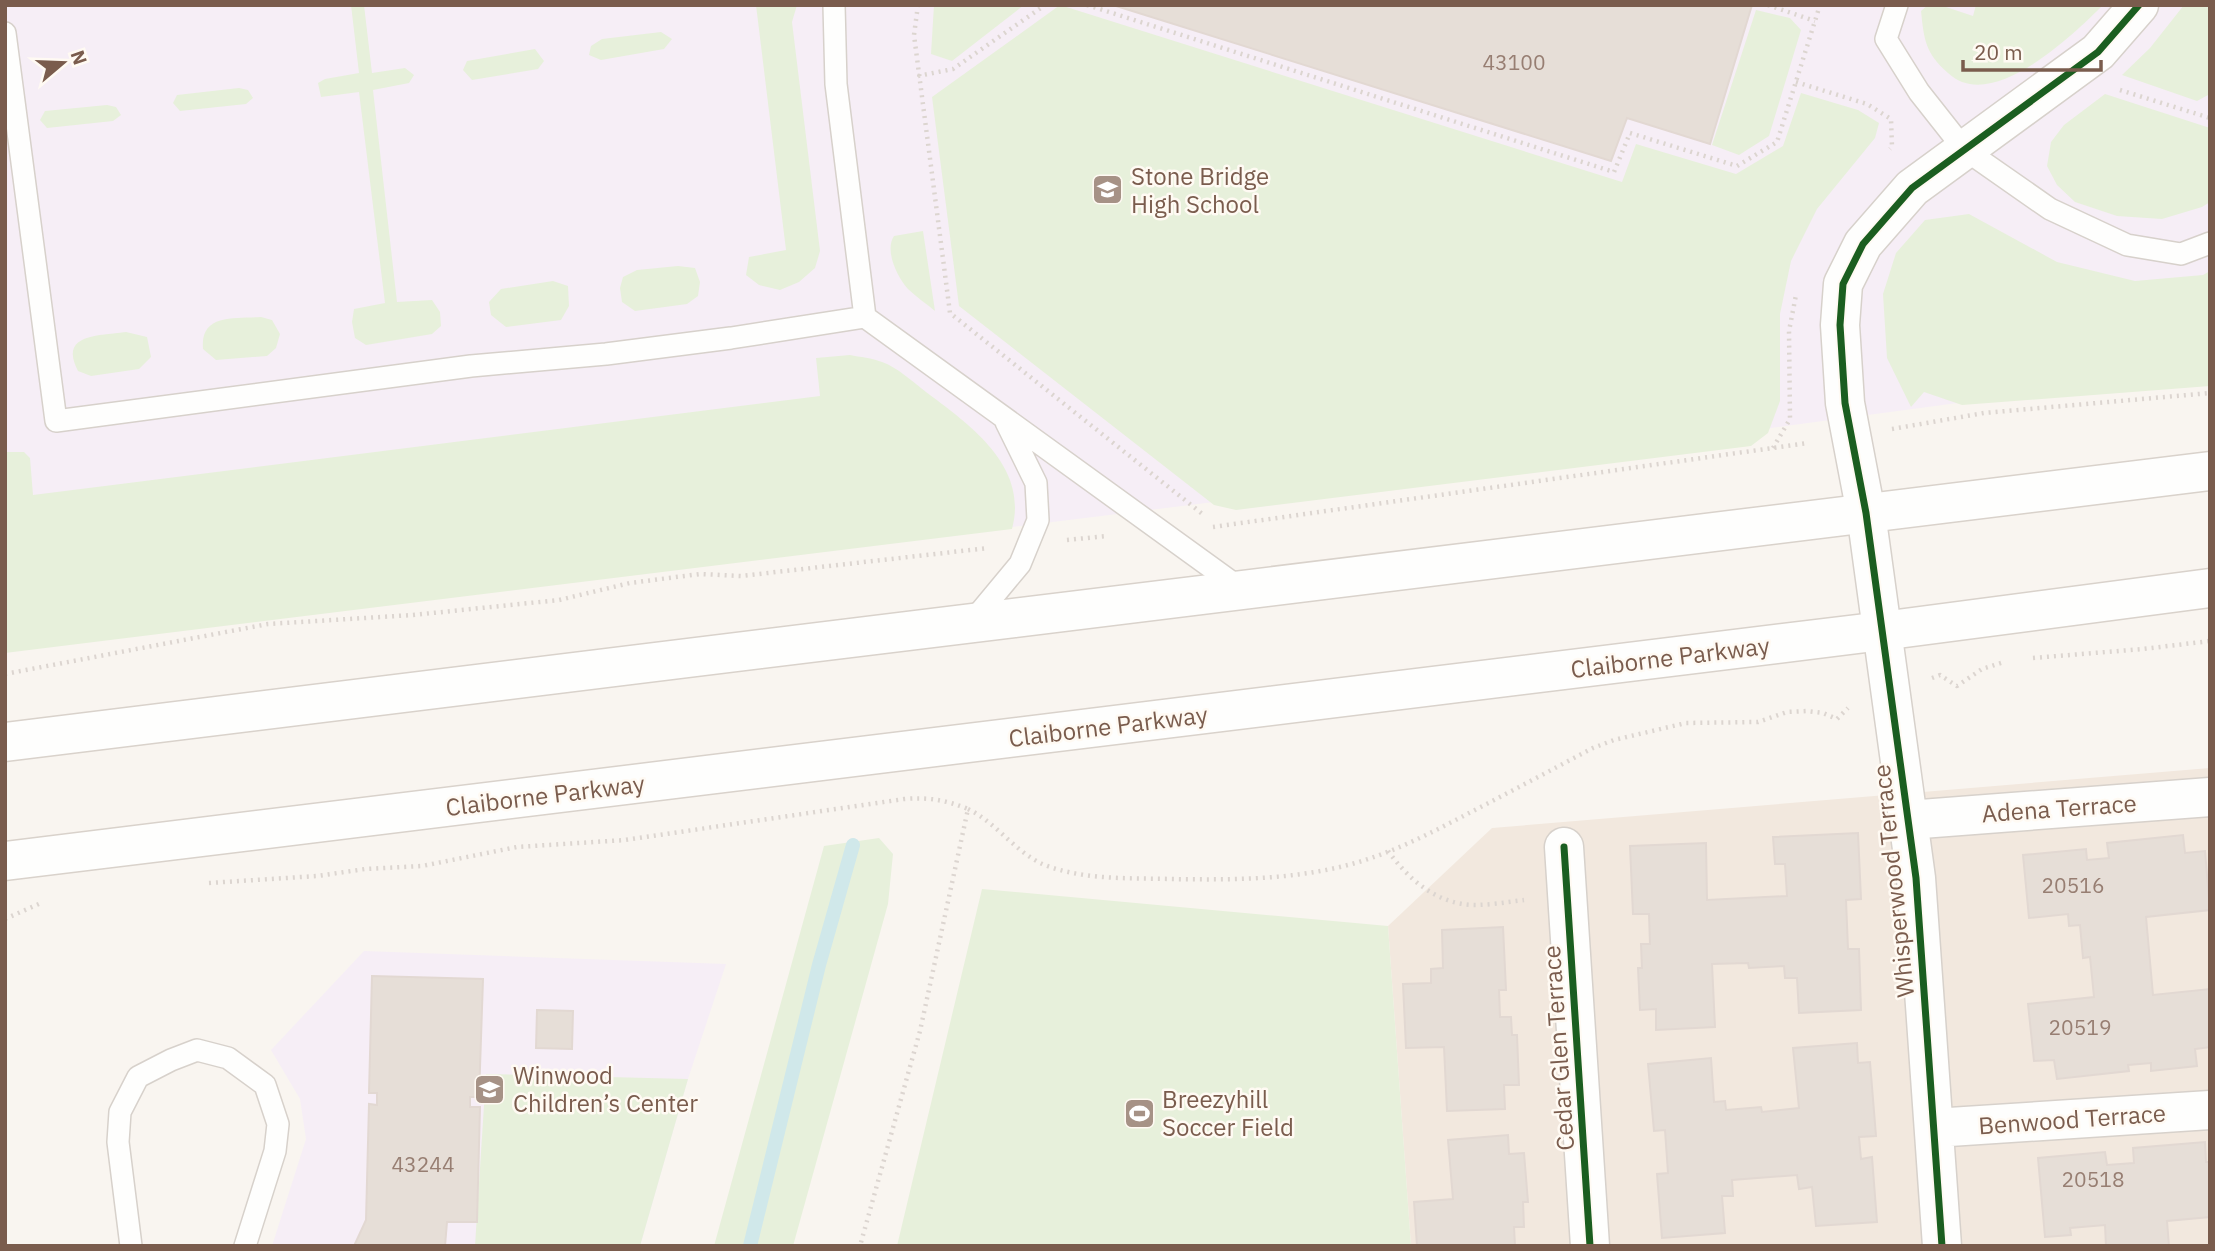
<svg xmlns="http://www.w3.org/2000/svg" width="2215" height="1251" viewBox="0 0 2215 1251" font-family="'IBM Plex Sans',sans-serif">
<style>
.residential{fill:#f2e8de}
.education{fill:#f6eef6}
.green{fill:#e7f0db}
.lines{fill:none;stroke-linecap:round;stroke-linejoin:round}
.stream{stroke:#d0e8ea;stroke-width:14}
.building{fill:#e6ded7;stroke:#e2d8d2;stroke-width:2}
.service-casing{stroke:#d7d1cb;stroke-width:24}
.minor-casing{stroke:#d7d1cb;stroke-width:41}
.secondary-casing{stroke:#d9d2cb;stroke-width:41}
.path{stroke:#dcd5d0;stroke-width:4.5;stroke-dasharray:2 5;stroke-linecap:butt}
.service{stroke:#fefefd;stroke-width:21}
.minor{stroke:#fefefd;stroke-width:38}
.secondary{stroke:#fefefd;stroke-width:38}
.cycleway-casing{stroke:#fffaf3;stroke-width:11}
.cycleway{stroke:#1b5e20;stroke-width:7}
.labels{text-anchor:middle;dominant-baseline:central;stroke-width:5;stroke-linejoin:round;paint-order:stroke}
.number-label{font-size:21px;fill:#977e72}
.poi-label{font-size:24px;fill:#7a5c4d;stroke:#fffaf3;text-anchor:start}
.street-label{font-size:24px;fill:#7a5c4d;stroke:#fffaf3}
</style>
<rect width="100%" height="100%" fill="#f9f5f0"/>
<!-- residential -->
<path class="residential" d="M2210,768v478h-799l-23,-320 104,-98z"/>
<!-- education -->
<path class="education" d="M5,5h2205v369l-260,30 -671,90 -1274,158z
M364,951l362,13 -38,115 -48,167h-368l34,-107 -6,-40 -29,-49z"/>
<!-- green -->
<path class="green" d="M351,5h13l8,68 33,-5 9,7 -5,8 -36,7 24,212 35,-2 8,12 1,14 -9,8 -66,11 -11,-7 -3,-16 2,-13 31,-6 -26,-211 -38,5 -3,-14 7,-4 34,-6z
M756,5h41l-5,17 28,229 -5,17 -16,14 -19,8 -21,-5 -13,-10 3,-18 37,-7z
M934,5h90l-72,56 -21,-7z
M1060,5l562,177 14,-38 100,30 47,-28 18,-53 57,17 21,13 -4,15 -58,71 -26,52 -11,53v87l-12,32 -17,13 -515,64 -22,-5 -255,-199 -27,-209z
M1928,5h12l33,11 3,-11h127c-31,31 -112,109 -155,68 -23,-20 -24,-34 -27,-62z
M2184,5h26v89l-13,7 -75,-26 28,-27z
M1756,10l34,8 11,12 -32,106 -30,19 -27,-10z
M661,32l11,7 -8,10 -63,11 -12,-5 2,-9 11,-7z
M535,49l9,12 -6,8 -66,11 -9,-10 4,-9z
M239,88l9,2 5,8 -7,6 -66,7 -7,-8 4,-8z
M2105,94l105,34v74l-8,5 -40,12 -45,-3 -42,-14 -18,-17 -10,-19 4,-24 13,-17z
M107,105l9,2 5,8 -8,6 -66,7 -7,-8 5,-9z
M1969,214l88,48 78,19 68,-6 7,-4v115l-248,19 -38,-13 -13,15 -24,-49 -4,-64 13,-41 29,-33z
M923,231l12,80c-8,-7 -19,-14 -27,-22 -10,-11 -24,-38 -14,-53z
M678,266l17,2 5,14 -2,14 -11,8 -52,7 -13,-9 -2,-14 3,-11 14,-7z
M553,281l15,5 1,20 -8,14 -55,7 -15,-12 -2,-13 12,-13z
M261,317l11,3 8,14 -4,14 -9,8 -51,4 -13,-11c-3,-36 32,-30 58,-32z
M126,332l21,5 4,20 -12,12 -48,7 -13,-5c-20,-38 22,-35 48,-39z
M850,355c10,2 22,3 32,7 15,5 31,20 44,30 44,33 103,74 86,137l-1007,124v-201h19l6,6 3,37 787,-99 -4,-38z
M879,838l14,16 -5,50 -95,342h-79l110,-400z
M982,889l406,37 23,320h-514z
M486,1074l202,5 -48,167h-165z"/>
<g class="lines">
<!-- stream -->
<path class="stream" d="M750,1246l69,-281 34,-120"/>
</g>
<!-- building -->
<path class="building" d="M1113,5h639l-42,139 -83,-26 -16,43z
M1858,833l3,66 -15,1 2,49h11l2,61 -62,3 -2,-35h-12l-1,-12 -35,2 -1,-5 -36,1 3,63 -59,3v-21l-16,1 -2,-42h4l-1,-24h9l-1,-30h-16l-3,-68 76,-3 1,57 80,-4 -2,-32h-10l-2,-27z
M2183,835l2,18 20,-2 5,59 -64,7 7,78 57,-6v58l-15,2 2,17 -46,5v-8l-23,2 1,6 -72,8 -3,-19 -20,1 -6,-57 66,-7 -4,-40 -7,1 -3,-33 -11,1 -1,-12 -39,4 -6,-63 63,-6 1,11 22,-2 -2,-15z
M1503,927l3,63h-7l1,27h11l1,18h5l2,50h-15l1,24 -58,2 -3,-64 -38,1 -3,-64 28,-1v-14l12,-1 -1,-38z
M372,976l111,3 -4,118h-9v10h10l-3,115h-30l-2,24h-91l12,-26 3,-116 8,1v-12h-8z
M537,1010l36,1 -1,38 -36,-1z
M1857,1043l1,20 12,-1 6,74 -17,1 2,22 11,-2 5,65 -61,4 -4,-39 -13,2 -2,-14 -65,5 1,16h-11l3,37 -63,5 -5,-64 11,-1 -3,-43 -11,1 -6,-67 63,-6 3,44 11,-1 1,9 35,-3 1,5 37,-4 -6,-60z
M1508,1135l1,19 15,-1 4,49h-5l1,25h-10l1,19h-98l-3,-44 39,-3 -5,-59z
M2205,1142l1,20h4v55l-43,4 2,25h-63l-1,-21 -35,3 1,7 -26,2 -7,-79 67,-6 2,13 27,-2 -1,-15z"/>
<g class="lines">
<defs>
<path id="service" d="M834,5l2,79 29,233 376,272
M1897,5l-11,34 33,53 45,57 86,60 77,36 54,9 29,-11
M5,33l51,388 415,-55 135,-12 125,-16 134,-21
M971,623l49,-59 18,-44 -2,-37 -30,-61
M131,1246l-13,-104 2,-30 18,-35 33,-17 26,-10 31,8 37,27 13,39 -3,27 -30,95"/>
<path id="minor" d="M1908,820l302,-23
M1564,847l26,399
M1934,1128l276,-18
M1942,1246l-26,-368 -50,-365 -21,-110 -5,-78 3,-41 20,-40 49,-56 186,-136 41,-47"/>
<path id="secondary" d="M5,742l2205,-271
M5,861l1877,-230 328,-43"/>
</defs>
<!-- service casing -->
<use href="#service" class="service-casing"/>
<!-- minor casing -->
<use href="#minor" class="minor-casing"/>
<!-- secondary casing -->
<use href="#secondary" class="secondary-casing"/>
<!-- path -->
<path class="path" d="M918,5l-4,30 36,278 255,203
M1087,5l527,167 16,-39 107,33 40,-24 43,-137
M1768,5l47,16
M1964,6v-1
M918,76l35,-7 92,-64
M1796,82l71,22 24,15 1,28 -2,2
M2120,90l90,28
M1892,429l92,-16 226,-20
M1773,448l17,-29 -1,-88 7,-36
M1213,527l595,-84
M1067,540l40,-4
M2033,658l110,-9 67,-8
M5,674l263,-50 145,-9 146,-15 71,-17 70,-9 41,2 247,-28
M1932,678l8,-3 17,11 25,-17 22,-7
M968,809c31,15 49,47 82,58 39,13 80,11 121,12 58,1 116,1 173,-13 45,-11 87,-33 127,-54 41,-21 82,-43 122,-64l21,-8 72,-17 72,-1 29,-10 20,-1 16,2 14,6 11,-11
M1388,851c19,26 43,48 75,53 17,3 44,-2 61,-4
M209,883l108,-7 48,-7 57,-3 95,-19 108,-7 279,-41c24,-2 42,1 64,10l-48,222 -60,215
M5,919l36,-16"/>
<!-- service -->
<use href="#service" class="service"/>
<!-- minor -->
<use href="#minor" class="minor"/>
<!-- secondary -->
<use href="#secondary" class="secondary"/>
<defs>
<path id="cycleway" d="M1564,847l26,399
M1942,1246l-26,-368 -50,-365 -21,-110 -5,-78 3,-41 20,-40 49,-56 186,-136 41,-47"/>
</defs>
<!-- cycleway casing -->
<use href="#cycleway" class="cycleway-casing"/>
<!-- cycleway -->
<use href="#cycleway" class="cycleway"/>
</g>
<!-- icons -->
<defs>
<symbol id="school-square" viewBox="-11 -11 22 22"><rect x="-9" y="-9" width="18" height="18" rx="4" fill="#a69286" stroke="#fffaf3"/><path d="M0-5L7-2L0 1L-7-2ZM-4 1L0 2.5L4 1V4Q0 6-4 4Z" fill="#fff"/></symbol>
<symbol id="stadium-square" viewBox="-11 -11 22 22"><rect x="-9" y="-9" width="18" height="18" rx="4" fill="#a69286" stroke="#fffaf3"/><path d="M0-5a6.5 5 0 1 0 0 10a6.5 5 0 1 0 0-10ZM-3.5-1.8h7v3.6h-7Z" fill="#fff"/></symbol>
</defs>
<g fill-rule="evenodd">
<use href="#school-square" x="1090" y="172" width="35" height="35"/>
<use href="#school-square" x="472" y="1072" width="35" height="35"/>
<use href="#stadium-square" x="1122" y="1096" width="35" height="35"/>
</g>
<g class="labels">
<!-- number labels -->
<g class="number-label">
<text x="1514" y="62">43100</text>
<text x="2073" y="885">20516</text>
<text x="2080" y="1027">20519</text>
<text x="423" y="1164">43244</text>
<text x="2093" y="1179">20518</text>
</g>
<!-- poi labels -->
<g class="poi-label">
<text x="1131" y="176">Stone Bridge<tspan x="1131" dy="28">High School</tspan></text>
<text x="513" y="1075">Winwood<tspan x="513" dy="28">Children’s Center</tspan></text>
<text x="1162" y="1099">Breezyhill<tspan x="1162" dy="28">Soccer Field</tspan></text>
</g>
<!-- street labels -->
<g class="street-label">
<text transform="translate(1670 657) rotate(-7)">Claiborne Parkway</text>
<text transform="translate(1108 726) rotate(-7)">Claiborne Parkway</text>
<text transform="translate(545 795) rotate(-7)">Claiborne Parkway</text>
<text transform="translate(2059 808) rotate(-4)">Adena Terrace</text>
<text transform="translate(1893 881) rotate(-96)">Whisperwood Terrace</text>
<text transform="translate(1558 1048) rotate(-94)">Cedar Glen Terrace</text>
<text transform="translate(2072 1119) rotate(-4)">Benwood Terrace</text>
</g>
</g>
<!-- border -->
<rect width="2215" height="1251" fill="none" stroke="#7a5c4d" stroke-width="14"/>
<!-- north arrow -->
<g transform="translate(63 63) rotate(71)" stroke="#fffaf3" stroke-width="5" paint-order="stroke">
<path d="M0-5L12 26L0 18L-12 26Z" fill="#7a5c4d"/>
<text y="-10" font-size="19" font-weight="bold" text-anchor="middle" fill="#7a5c4d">N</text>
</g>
<!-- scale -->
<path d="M1963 60v10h138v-10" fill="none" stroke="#7a5c4d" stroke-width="3.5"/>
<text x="1974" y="60" font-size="21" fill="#7a5c4d" stroke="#fffaf3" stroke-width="5" paint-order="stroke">20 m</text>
</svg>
